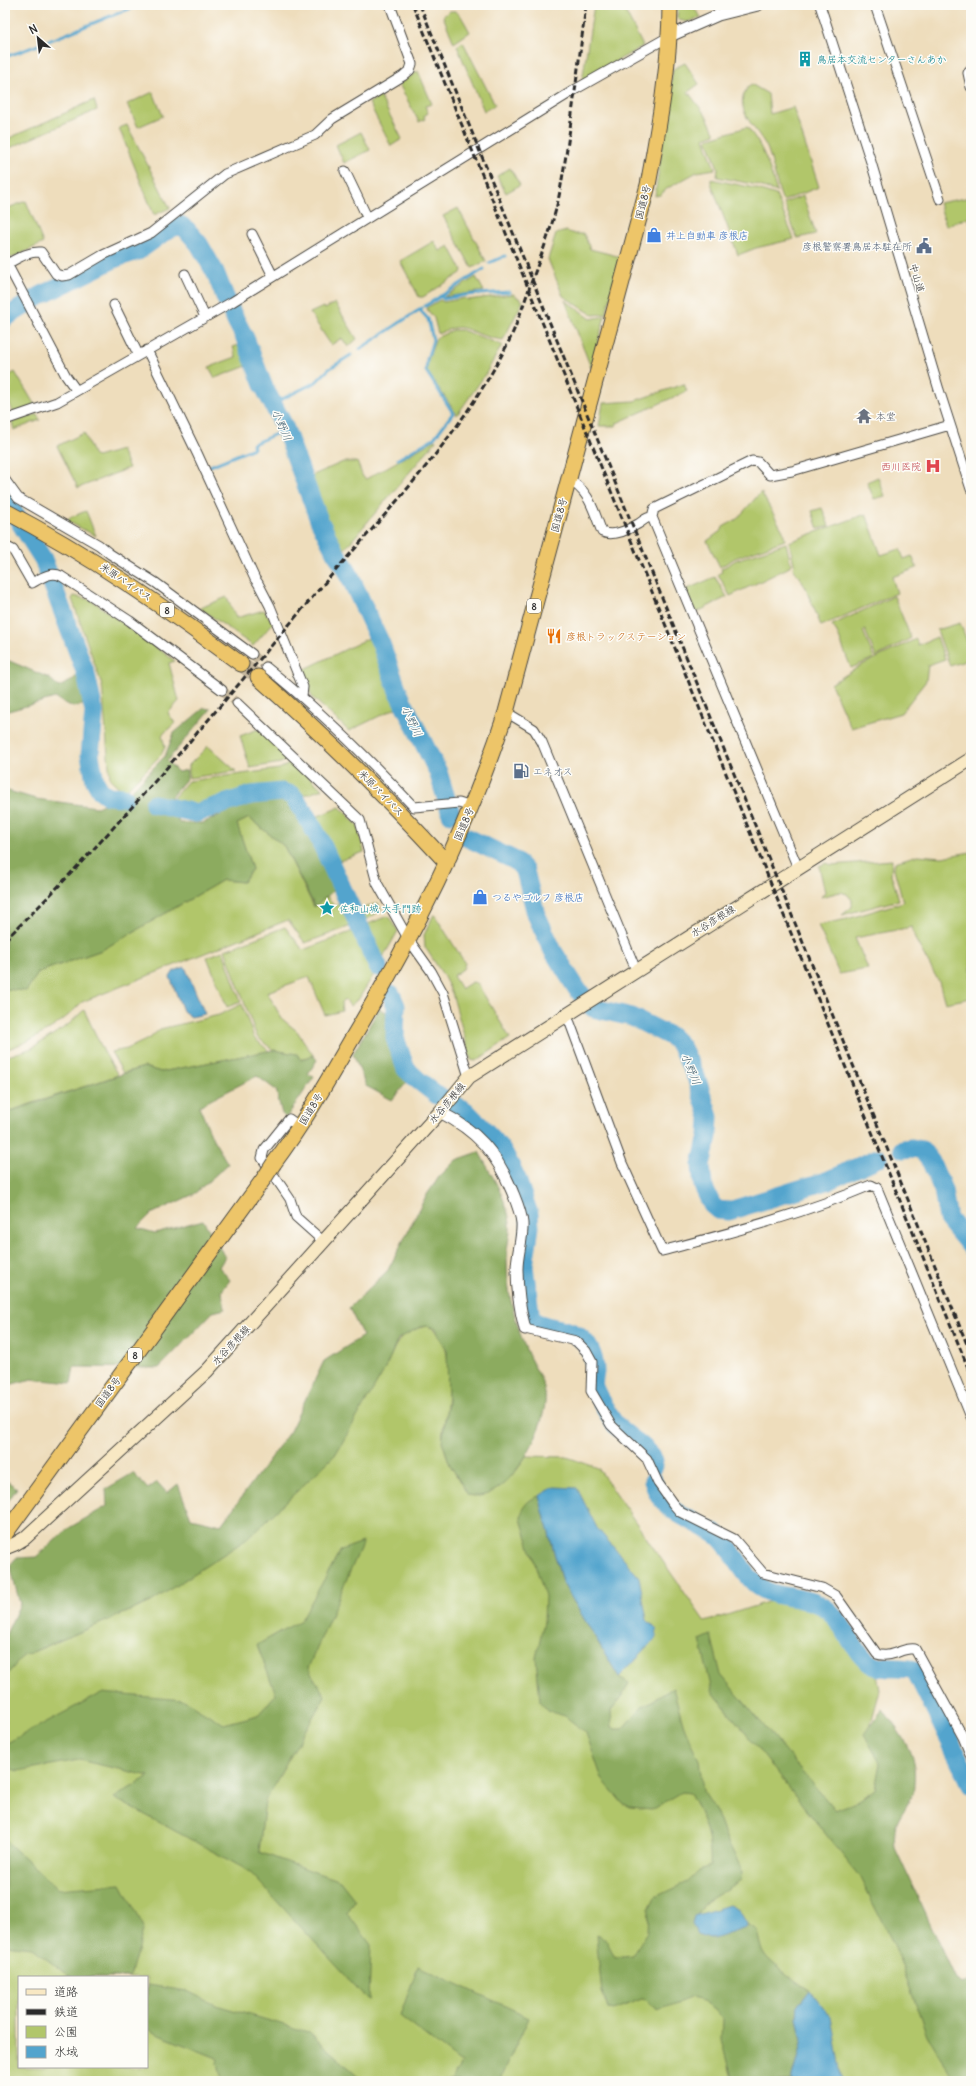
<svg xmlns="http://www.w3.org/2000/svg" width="976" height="2086" viewBox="0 0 976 2086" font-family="Delius,'Klee One',sans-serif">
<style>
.green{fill:#b1c66b;stroke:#6e784b;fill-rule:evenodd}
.forest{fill:#8cab5f;stroke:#5c6b45}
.water{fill:#53a4cd;stroke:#3f687c}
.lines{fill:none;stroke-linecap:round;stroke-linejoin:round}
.stream{stroke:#53a4cd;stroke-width:3}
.river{stroke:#53a4cd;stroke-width:19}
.minor-tunnel{stroke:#c7b99f;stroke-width:9;stroke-dasharray:9 4.5;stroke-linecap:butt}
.trunk-tunnel{stroke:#c7b99f;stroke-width:15;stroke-dasharray:15 8;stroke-linecap:butt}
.minor-casing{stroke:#484641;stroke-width:11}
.tertiary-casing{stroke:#484641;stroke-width:13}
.secondary-casing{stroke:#484641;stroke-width:15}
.trunk-casing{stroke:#484641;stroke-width:17}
.minor{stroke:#fff;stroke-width:9}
.tertiary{stroke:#fff;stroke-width:11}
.secondary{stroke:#f8e8c3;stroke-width:13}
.trunk{stroke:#edc569;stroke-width:15}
.rail{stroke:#2b2b2b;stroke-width:3;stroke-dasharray:6 3;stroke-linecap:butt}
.trunk-bridge-casing{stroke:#484641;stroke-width:17;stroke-linecap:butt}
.trunk-bridge{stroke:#edc569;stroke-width:15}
.labels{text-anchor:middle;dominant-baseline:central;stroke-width:3;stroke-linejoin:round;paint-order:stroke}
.shield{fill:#fdfcf7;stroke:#6a6a68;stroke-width:1}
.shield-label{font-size:9px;font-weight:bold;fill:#2b2b2b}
.culture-label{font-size:10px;fill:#0d838f;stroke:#fdfcf7;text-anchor:start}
.street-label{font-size:10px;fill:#2b2b2b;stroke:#fdfcf7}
.shop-label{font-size:10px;fill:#366cbe;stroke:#fdfcf7;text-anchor:start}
.service-label{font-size:10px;fill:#4e5e75;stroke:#fdfcf7;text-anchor:end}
.worship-label{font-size:10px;fill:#5b616d;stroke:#fdfcf7;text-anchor:start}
.health-label{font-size:10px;fill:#be3a42;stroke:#fdfcf7;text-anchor:end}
.food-label{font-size:10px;fill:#c56008;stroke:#fdfcf7;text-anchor:start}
.water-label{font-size:11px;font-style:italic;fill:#3b5b6c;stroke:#fdfcf7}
</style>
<rect width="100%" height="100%" fill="#fdfcf7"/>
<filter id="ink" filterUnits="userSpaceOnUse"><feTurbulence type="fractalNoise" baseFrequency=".025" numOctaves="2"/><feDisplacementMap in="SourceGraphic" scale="8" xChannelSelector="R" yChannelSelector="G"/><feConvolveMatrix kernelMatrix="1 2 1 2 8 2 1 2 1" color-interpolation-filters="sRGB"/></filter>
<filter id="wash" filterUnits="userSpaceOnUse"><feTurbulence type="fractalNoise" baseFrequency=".012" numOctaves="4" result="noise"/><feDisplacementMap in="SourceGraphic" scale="16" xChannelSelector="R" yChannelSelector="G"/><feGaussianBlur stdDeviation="0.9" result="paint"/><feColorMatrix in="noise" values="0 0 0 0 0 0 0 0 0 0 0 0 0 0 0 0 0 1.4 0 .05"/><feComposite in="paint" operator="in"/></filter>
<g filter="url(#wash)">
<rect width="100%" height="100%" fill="#eeddbc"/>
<!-- green -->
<path class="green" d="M594,5h28l21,41 -61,35z
M678,5h14l9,12 -14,5 -8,-2 -2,-2z
M450,11h5l6,5 9,16 -16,11 -11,-27z
M463,42l32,63 -11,6 -27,-65z
M685,63l14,21 -11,8 19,25 8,17 -11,4 11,31 -18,3 -29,16 -8,7 -5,1 18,-127z
M418,71l14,33 -7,2 3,7 -4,3 1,3 -6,3 -20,-38z
M751,84l17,10 2,20 23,-7 26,80 -36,14c-7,-16 -9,-34 -15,-51 -8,-21 -41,-42 -17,-66z
M153,92l10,24 -25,11 -11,-23z
M380,96l22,43 -11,7 -22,-43z
M94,100l3,10 -92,40v-10z
M127,125l43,83 -16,7 -35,-87z
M747,127c17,20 22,39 30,65l-20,-7 -40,-8 1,-9 -11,-29z
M361,132l9,18 -26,13 -8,-18z
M510,168l10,17 -14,8 -9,-17z
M711,179l43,9 22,7 18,44 -38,9 -18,7 -27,-72z
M803,196l13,38 -19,4 -13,-35z
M971,197v27l-3,-6 -22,8 -7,-23z
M26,201l17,42 -31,15c-11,-5 -7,-38 -7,-49z
M458,208l28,53 -14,7 -29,-52z
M566,231l9,3h9l6,15 31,8 -15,57 -13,1 -30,-19 -15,-37 8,-25z
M434,241l6,10 9,-5 13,24 -1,3 -38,24h-4l-19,-36z
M476,277l8,14 -40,6z
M513,294l10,7 -20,39c-6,-1 -12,-2 -18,-4 -23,-7 -22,-14 -47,-2l-4,-16 -8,-10 14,-8 4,2 21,-4 3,2z
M565,300l26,19 14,-3 -14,52z
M335,303l22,36 -9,8 -6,-9 -11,7 -21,-32 13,-6 2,2z
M453,330h9l40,15 -17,30 -28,40 -30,-44 1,-11 8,-22z
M244,343l8,21 -37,14 -6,-11 27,-10 -3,-10z
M15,372l21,35 -22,7 -9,-21v-15z
M684,384l3,7 -70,32 -1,3h-17l4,-23 31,-2z
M37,414l3,6 -26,10 -2,-8z
M84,433l10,23 3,1 24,-7 8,18 -51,20 -21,-42z
M435,440l1,1 -93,110 -16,-29 -16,-46 32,-14h14l6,15 3,2z
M878,477l7,19 -11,3 -7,-17z
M761,492l22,39 2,9 -50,18 -15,9 -13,-26 15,-11 1,-3 14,-8z
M822,508l7,18 -11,3 -6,-18z
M86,511l10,25 -29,-15 4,-4z
M866,514l15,41 19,-6 4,10 8,-3 5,12 -25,9 5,16 -76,33 -15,-38 -13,-20 1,-4 -5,-22z
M786,543l5,21 -3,4 -58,28 -12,-22 4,-2 -1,-3 15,-9z
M715,577l12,20 -32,16 -10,-23z
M74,596l17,4 84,61 -6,2 10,38 -11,12 7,10 -13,12 3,12 -4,8 -37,37 -14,-13 -8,-94 -30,-86z
M894,596l17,42 -35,19 -11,-27 -2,1 11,27 -23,10 -14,-36 -5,-7z
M227,597l9,21 28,-8 9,13 -20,23 -53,-38z
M960,623l11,28v8l-21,7 -13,-36z
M373,636l29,69 -53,26 -37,-34 -11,-26z
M937,637l8,22 -17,6 -2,16 -25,32 -50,15 -20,-44 29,-18 56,-27 2,6z
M258,729l32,29 -9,5 -31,5 -10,-32z
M208,746l28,25 -47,7v-13z
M293,762l29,27 -13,5 -13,1 -2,-3 -12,-3 -33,4 -54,17 -19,-4 -3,-8 15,-17 91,-12z
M340,807l18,19 6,26 -31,11 -22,-44z
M249,818l35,28 30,61 13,-11 7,10 10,-6 10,25 -49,18 -17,-23 -206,82c-21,23 -47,38 -77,48v-61l21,1 13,-18 63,-22 121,-70 20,2 9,-13 -15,-45z
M971,852v146l-26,5 -6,-21 -24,-43 -3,-12 -57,11 13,31 -29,5 -21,-49 29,-6 56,-17 -9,-33 1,-7 23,-7 24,2z
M892,860l-1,14 8,26 -57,15 10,-8v-7l-5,-6 -7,-2 -19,5 4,-5 -6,-26 7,-3 6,2z
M378,903l3,7 -19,13 -6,-12z
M434,914l31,49 -2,6 -10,7 8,13 11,-7 5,1 33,55 -34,23 -5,-1 -19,-67 -9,-18 -18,-28 -1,-12z
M388,916l10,15 -16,28 -2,-3 -3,3 -14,-33z
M285,927l18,23 53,-20 20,41 -18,29h-1l-7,6 -4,-6 -5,2 1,9 -17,4 -16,-38 -42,15 15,27 15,12 16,24 -13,5 -4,-6 -23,-4 -16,-13 -32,-87z
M223,951l18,51 -14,5 -20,-50z
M242,1004l12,34 15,13 -108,21 -17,-5 -21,6 -12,-21 16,-3 23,-11 10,-9 59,-14z
M84,1010l20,42 14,23c-38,14 -76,24 -113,38v-56l27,-9 36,-23z
M428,1326c27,11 21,63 18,87 -1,8 -5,21 -3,30 4,19 15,35 25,52l49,-25 9,-14 41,1 31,11 107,154 72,-23 53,8 45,58 5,25 -10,37 17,48 -38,47 113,259h-957v-407l18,-18 128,-54 234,-233c11,-25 13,-38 43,-43zM19,1977h128v90h-128z"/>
<!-- forest -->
<path class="forest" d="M5,659l44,19 10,9 12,-6 8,-7 8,20v10l-14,3 -18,-9 -50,14z
M204,708l7,1 -44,52 11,11 9,-2v8l-16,19 8,26h24l45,-21 40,-1 21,33 26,55 -20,18 -31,-61 -35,-28 -12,6 15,45 -9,13 -20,-2 -121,70 -63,22 -13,19 -21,-2v-199l31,9 61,8 33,-15 35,-36 9,-23z
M379,1009l10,4 23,63 -20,24 -26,-14 -13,-32z
M273,1050l24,4 4,6 12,-5 4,5 -9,14 6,3 -28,41 -4,-4 -6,-24 -19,-14 -58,30 14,33 15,25 -34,30 -43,20 -14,14 18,5 48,-13 22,37 -6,10 11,13 -8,11 3,18 -12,3 -54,56 -85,-1 -3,16 -39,-4 -27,7v-273l139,-46 17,5z
M479,1152c11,20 29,49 31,72 1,11 -4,22 -3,33 0,15 1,34 5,48 4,16 9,34 16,49 5,12 16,26 17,39 4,32 -37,114 -77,102l-18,-30 -8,-24 6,-40 -1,-50 -11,-22 -8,-3 -8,1 -22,12 -13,30 -50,86 -88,84 -96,63 -128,54 -18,21v-41l15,-32 -10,-39 6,-7 20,-1 33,-29 38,-22 -1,-17 27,-16 15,16 9,-7 10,11 11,-9 13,34 30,7 69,-94 34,-70 39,-25 -14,-28 39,-38 38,-74 13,-19 17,-17z
M5,1480l12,8 -12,18z
M539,1496l23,86 57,95 10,6 -7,14 -11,13 1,17 3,2h7l20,-22 31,-19 12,42 14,30 4,31 13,20 11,29 16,32 -1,8 -36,22 -8,12 -6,6 54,8 1,-4 10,7c2,8 3,17 8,24 3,6 38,32 45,35l-12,16 -1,12 5,21 -11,42h-58l-11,-42 1,-20 -8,-10 -12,-8 -13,-3 -32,12 -12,-10 -4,-1 -29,11 -5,-2 -6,-15 -6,-58 10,5 9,17 17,-2 16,-23 1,-23 6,-12 32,-15 12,-12 11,-4c2,-26 -8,-51 -20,-73l-8,-1 -30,18 -22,-2 -7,-4 -21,-25 -16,-46 -21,-17 -16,-5 -9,-10 -4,-43 8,-37 1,-25 -24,-77c1,-13 6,-19 18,-23z
M363,1542l-55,126 17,28 -60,105 -6,51 81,29 15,19 -8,13 24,32 -2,56 -120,-130 -135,-73 35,-22 -70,-16 -61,11 -13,-4v-23l96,-51 83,7 40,24 34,-9 18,-21 -19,-49 44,-25 40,-70z
M711,1635l10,40 114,135 21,-8 19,-13 5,-26 -16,-29 19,-25c16,24 35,44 31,74 0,3 0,8 -2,12 -10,23 -20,24 -17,53l61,131 7,4 8,-4v102h-16l-28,-46 -32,-88 -36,-71 -147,-185 -12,-51z
M5,1840l53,49 63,-5 23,43 -14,50h-60l-38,-29 -27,-3z
M418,1966l111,51 -30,64h-48l10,-18 -61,-47z
M147,1985l40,6 29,14 92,27 56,49h-142l-5,-23 -58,-23 -12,-7z"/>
<!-- water -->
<path class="water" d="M185,967l20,47 -14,3 -8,-6 -13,-34 4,-6z
M554,1487l23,1 20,40 42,49 8,43 10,10 -1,8 -37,39 -57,-95 -23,-86z
M729,1905l10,5 8,14 -1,4 -33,11 -16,-5 -5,-10 2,-8z
M810,1990l21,27 11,64h-51l11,-42 -5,-21 1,-12z"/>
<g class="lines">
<!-- stream -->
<path class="stream" d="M5,57c46,-15 90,-36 135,-52
M489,263l16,-7
M440,296l4,3 21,-4 44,-3
M425,306l59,-37
M360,349l62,-41
M272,404l44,-22 13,-13 22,-14
M398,459l36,-21 19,-25 -27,-42 1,-12 6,-19 -5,-21 -9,-10
M210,466l44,-18 -1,-4 25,-11"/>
<!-- river -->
<path class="river" d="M5,318l35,-22 76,-38 22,-7 29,-21 13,-5 6,4 13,15 16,28 15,37 15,29 18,47 21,41 35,94 16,32 11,16 35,76 18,50 39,78 13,42
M5,499l38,60 43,115 8,38 -4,43 5,26 5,9 8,6 16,1
M154,804l42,9 55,-18 31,-3 10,3 9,12 18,31 59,129
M468,838l48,23 9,10 11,43 17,37 24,38 16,19 39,9 40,20 9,9 15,31 13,40 -1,19 -7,29 2,21 9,19 6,5 11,1 100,-31 49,-22
M391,994l5,12 -1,32 11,31 13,12 18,14 29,16 28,29 11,15 12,24 12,35 1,13 -6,39 7,54c15,10 38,6 51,19 9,8 13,21 13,33 -1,5 -2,11 -1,15 4,11 12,23 18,33 11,18 39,24 42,46
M903,1149l9,-1 10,2 9,12 12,28 5,29 23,28
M653,1481c10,35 40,36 65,55 13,10 24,38 40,50 20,15 52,8 71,25 17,14 25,44 44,54 10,5 30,1 42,5l56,114"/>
</g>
</g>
<g filter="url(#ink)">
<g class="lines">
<!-- minor-tunnel -->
<path class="minor-tunnel" d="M252,654l14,13
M222,690l15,13"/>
<!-- trunk-tunnel -->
<path class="trunk-tunnel" d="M241,664l17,13"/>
<defs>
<path id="minor" d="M820,5l51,157 68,228 32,99
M875,5l65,194
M971,70l-3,3 3,14
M345,171l22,46
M252,234l21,42
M5,260l61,116 10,14
M7,264c11,-6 22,-13 34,-12l15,22 6,2 7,-1 34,-20 48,-22 74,-59 90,-39 17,-16 71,-43 7,-6 2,-6 -22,-59
M185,274l20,43
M114,305l24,49
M147,350l50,103 58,126 3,4 12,23 33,81 -1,9
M5,420l52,-18 175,-100 344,-213 94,-53
M5,480l13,18 81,47 11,9 46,29 96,71
M568,480c21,9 26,32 34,52 11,5 26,-2 36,-8 5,-3 8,-7 14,-7
M5,546l8,4 19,33c9,-5 19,-12 29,-7l69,45 92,69
M266,667c54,43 101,90 148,140l45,-4 12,4
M237,703l123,117 17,63 32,57 22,31 12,22 26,84
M506,712l28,17 8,13 94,228
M798,868l-146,-351 2,-8 98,-48 6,1 12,13 22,-4 158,-46
M566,1016l4,7 52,140 40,88c71,-19 141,-37 209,-66l6,3 94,229
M300,1127l-11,-8 -25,31 -2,8 28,41 6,18 28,25
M525,1329l51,12 10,10 6,11 -1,29 20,34 36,34 11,24 15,21 7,8 54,27 29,34 59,15 14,8 41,58c14,5 25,-7 38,-5l48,88 8,19"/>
<path id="tertiary" d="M670,36l48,-21 40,-10
M440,1112c37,19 56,40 72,79 4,10 9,21 10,32 1,16 -5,30 -5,46 0,20 3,41 8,60"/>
<path id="secondary" d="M5,1548l10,-4 10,-6 182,-167 233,-259 29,-35 502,-318"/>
<path id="trunk" d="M5,511c85,44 159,96 236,153
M258,677c67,59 129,121 189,186
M274,1163c30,-40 54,-83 79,-126 62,-103 116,-210 153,-325l142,-527c11,-59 22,-120 22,-180
M5,1534l260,-357"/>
</defs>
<!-- minor casing -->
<use href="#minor" class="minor-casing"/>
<!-- tertiary casing -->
<use href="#tertiary" class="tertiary-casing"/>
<!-- secondary casing -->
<use href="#secondary" class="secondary-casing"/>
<!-- trunk casing -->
<use href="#trunk" class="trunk-casing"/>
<!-- minor -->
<use href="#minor" class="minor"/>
<!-- tertiary -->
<use href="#tertiary" class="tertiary"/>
<!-- secondary -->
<use href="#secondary" class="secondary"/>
<!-- trunk -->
<use href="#trunk" class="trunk"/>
<!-- rail -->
<path class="rail" d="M413,5l558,1370
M420,5l551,1349
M5,940c112,-109 210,-228 311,-347 69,-80 145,-156 193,-252 9,-19 15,-38 22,-58 11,-30 23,-60 29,-92 11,-62 18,-124 26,-186"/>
<defs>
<path id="trunk-bridge" d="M265,1177l9,-14"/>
</defs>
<!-- trunk-bridge casing -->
<use href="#trunk-bridge" class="trunk-bridge-casing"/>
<!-- trunk-bridge -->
<use href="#trunk-bridge" class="trunk-bridge"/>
</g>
</g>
<!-- icons -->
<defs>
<symbol id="building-bare" viewBox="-9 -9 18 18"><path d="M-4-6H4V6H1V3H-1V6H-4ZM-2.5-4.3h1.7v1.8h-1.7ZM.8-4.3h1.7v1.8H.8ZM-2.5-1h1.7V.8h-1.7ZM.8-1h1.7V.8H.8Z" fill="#0f9aa8" stroke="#fdfcf7" stroke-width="2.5" paint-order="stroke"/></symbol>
<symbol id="shop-bare" viewBox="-9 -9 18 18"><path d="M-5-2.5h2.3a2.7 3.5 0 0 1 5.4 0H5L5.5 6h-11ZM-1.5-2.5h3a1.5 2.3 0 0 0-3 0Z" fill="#3f7fe0" stroke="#fdfcf7" stroke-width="2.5" paint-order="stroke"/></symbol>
<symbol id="civic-bare" viewBox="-9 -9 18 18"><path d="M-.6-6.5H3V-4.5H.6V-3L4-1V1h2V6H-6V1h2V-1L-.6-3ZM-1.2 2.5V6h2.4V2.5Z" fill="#5c6f8a" stroke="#fdfcf7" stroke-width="2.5" paint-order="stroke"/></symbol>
<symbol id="temple-bare" viewBox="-9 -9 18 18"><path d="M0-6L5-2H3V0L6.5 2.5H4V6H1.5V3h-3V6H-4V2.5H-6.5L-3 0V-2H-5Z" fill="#6b7280" stroke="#fdfcf7" stroke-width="2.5" paint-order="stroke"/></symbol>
<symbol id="hospital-bare" viewBox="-9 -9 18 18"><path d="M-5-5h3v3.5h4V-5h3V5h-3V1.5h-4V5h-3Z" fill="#e0444e" stroke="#fdfcf7" stroke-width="2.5" paint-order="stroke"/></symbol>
<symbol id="restaurant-bare" viewBox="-9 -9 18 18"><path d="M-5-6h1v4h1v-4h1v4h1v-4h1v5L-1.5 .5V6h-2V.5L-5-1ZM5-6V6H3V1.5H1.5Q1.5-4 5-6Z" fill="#e8710a" stroke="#fdfcf7" stroke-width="2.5" paint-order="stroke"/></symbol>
<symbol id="fuel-bare" viewBox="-9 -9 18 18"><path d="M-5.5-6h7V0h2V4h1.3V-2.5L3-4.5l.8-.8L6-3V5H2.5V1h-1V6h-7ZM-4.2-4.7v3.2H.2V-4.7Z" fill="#5c6f8a" stroke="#fdfcf7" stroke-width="2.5" paint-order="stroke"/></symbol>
<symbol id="sight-bare" viewBox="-9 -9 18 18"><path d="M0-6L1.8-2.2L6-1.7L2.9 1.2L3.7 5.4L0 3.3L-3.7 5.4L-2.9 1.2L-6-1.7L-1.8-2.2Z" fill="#0f9aa8" stroke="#fdfcf7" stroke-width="2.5" paint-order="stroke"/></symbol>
</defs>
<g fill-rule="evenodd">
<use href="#building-bare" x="794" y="48" width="22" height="22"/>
<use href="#shop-bare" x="643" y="224" width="22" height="22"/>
<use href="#civic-bare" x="913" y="235" width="22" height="22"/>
<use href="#temple-bare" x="853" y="405" width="22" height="22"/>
<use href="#hospital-bare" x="922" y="455" width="22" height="22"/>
<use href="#restaurant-bare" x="543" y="625" width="22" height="22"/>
<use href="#fuel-bare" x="510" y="760" width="22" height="22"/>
<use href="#shop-bare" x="469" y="886" width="22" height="22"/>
<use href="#sight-bare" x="316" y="897" width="22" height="22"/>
</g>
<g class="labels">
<!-- shield labels -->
<g class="shield">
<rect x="527" y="599" width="14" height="14" rx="3"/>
<rect x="160" y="603" width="14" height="14" rx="3"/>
<rect x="128" y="1348" width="14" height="14" rx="3"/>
</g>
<g class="shield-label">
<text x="534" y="606">8</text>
<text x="167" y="610">8</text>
<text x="135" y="1355">8</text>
</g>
<!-- culture labels -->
<g class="culture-label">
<text x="817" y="59">鳥居本交流センターさんあか</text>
<text x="339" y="908">佐和山城 大手門跡</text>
</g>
<!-- street labels -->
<g class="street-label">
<text transform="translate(643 202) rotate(-76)">国道8号</text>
<text transform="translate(917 278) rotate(74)">中山道</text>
<text transform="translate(559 515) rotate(-75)">国道8号</text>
<text transform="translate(126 582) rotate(34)">米原バイパス</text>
<text transform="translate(381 793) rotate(46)">米原バイパス</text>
<text transform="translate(464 824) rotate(-67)">国道8号</text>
<text transform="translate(713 921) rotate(-32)">水谷彦根線</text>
<text transform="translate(447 1103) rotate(-50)">水谷彦根線</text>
<text transform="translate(311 1109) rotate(-59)">国道8号</text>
<text transform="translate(231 1345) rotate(-47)">水谷彦根線</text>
<text transform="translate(108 1392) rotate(-54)">国道8号</text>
</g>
<!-- shop labels -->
<g class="shop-label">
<text x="666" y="235">井上自動車 彦根店</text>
<text x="492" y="897">つるやゴルフ 彦根店</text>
</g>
<!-- service labels -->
<g class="service-label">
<text x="912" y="246">彦根警察署鳥居本駐在所</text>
<text x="533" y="771" text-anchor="start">エネオス</text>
</g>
<!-- worship labels -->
<g class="worship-label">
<text x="876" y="416">本堂</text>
</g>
<!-- health labels -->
<g class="health-label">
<text x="921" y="466">西川医院</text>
</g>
<!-- food labels -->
<g class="food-label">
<text x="566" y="636">彦根トラックステーション</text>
</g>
<!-- water labels -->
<g class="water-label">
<text transform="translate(282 425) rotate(66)">小野川</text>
<text transform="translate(412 721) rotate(64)">小野川</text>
<text transform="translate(691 1069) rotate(67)">小野川</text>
</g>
</g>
<!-- margin -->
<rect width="976" height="2086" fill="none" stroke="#fdfcf7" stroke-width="20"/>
<!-- legend -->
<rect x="18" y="1976" width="130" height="92" fill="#fdfcf7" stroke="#a9a8a5"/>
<rect x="26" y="1989" width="20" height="6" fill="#f8e8c3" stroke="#a9a8a5"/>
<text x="54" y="1996" font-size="12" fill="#2b2b2b">道路</text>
<rect x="26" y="2009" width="20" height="6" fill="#2b2b2b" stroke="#a9a8a5"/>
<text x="54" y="2016" font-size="12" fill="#2b2b2b">鉄道</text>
<rect x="26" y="2026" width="20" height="12" fill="#b1c66b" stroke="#a9a8a5"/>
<text x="54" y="2036" font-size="12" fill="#2b2b2b">公園</text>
<rect x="26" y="2046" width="20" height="12" fill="#53a4cd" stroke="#a9a8a5"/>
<text x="54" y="2056" font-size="12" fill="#2b2b2b">水域</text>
<!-- north arrow -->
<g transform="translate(38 38) rotate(332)" stroke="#fdfcf7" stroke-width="3" paint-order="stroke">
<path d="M0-3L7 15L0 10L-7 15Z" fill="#2b2b2b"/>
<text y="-6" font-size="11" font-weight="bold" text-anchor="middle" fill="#2b2b2b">N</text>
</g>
</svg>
